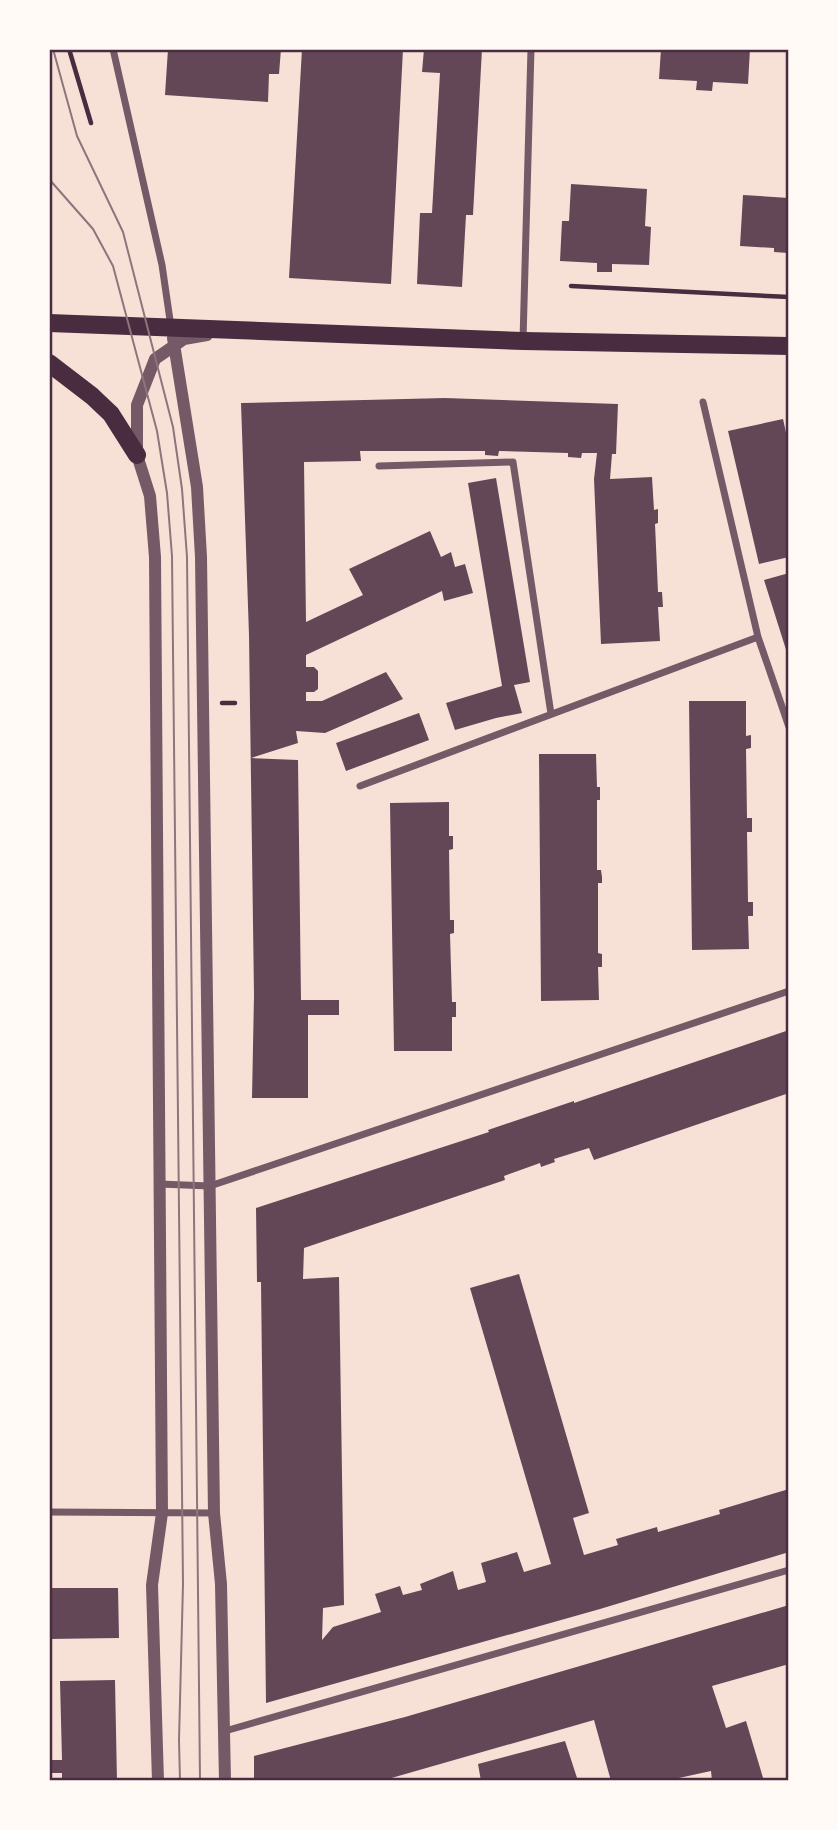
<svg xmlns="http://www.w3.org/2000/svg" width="838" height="1830" viewBox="0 0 838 1830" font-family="'Fira Sans Condensed',sans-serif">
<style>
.building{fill:#644757}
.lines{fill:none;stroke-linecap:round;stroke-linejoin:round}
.path{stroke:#4a2c40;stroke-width:4.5}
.minor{stroke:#755966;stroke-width:7}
.tertiary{stroke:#755966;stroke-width:12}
.primary{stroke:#4a2c40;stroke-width:18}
.tram{stroke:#8f747c;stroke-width:2}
.neatline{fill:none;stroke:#4a2c40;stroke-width:2.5}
</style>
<rect width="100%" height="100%" fill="#f7e1d7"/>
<!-- building -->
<path class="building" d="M168,49h113l-2,25h-10l-1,28 -103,-7z
M302,49h101l-12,235 -102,-6z
M424,49h58l-9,166h-7l-4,72 -45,-3 3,-71h12l8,-140 -18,-1z
M661,49h89l-2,35 -35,-2 -1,9 -16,-1 1,-9 -38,-2z
M571,184l76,5 -2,37 6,1 -2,38 -37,-1v8h-15v-9l-37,-2 2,-40h7z
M743,195l46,3 -1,55 -14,-1v-4l-34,-2z
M445,398l173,6 -2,50h-4l-2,25 42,-2 2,33 4,-1v14l-3,1 3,68h4l1,15h-5l2,34 -59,3 -7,-165 3,-26h-15l-1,5 -13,-1v-4l-69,-2 -1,5 -13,-1v-4h-125l1,10 -57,1 2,160 57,-27 -14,-26 81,-38 11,26 10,-5 4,15 10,-3 8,29 -29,8 -2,-10 -136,64v12h8l4,4v18l-4,3h-8v9h16l64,-29 17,27 -78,34 -29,-2 2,12 -47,15 47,2 3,240h38v15h-31v83h-56l2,-103 -5,-360 -8,-232z
M783,419l6,27v111l-30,7 -31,-133z
M496,478l34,204 -16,3 8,28 -26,5 -41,12 -9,-27 56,-17 -34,-203z
M789,573v83h-1l-24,-76z
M689,701h57v35l5,-1v13l-5,1 1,69h5v14h-5l1,70h5v14h-5l1,33 -57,1z
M419,713l10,27 -83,31 -10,-28z
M539,754h57l1,33h3v13h-3v70h4l1,7v6h-4v70l4,1v13h-4l1,33 -58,1z
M449,802v34h4v13l-4,1 1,70h4v13l-4,1 2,68h4v15h-4v34h-58l-4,-248z
M789,1030v63l-195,67 -5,-12 -35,11 1,3 -14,5 -1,-4 -36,13 1,4 -201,68 -1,31 36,-2 5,328 -21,3 -1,32 11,-13 48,-15 -6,-18 25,-8 3,9 19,-5 -2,-6 33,-13 5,19 28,-8 -5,-19 36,-11 7,20 27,-8 -81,-276 49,-14 70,239 -16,5 11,37 34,-10 -2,-6 41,-12 1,5 62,-18 -1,-4 70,-21v63l-189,57 -334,94 -5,-421h-4l-1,-74 233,-76 -1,-2 86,-29v2z
M49,1588h69l1,50 -70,1z
M789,1605v59l-77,22 14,42 20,-7 18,60h-52l-1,-10 -46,10h-54l-17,-61 -213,61h-127v-25l151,-39z
M115,1680l2,101h-55v-8h-13v-13h13l-2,-79z
M565,1741l13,40h-97l-3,-17z"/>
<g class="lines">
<!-- path -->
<path class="path" d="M69,49l22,74
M571,286l218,11
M222,703h13"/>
<!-- minor -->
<path class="minor" d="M113,49l49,216 9,62
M523,340l8,-291
M703,402l55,235 31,90
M379,466l134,-4 38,252
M360,786l398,-149
M159,1184l51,2 579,-195
M49,1512l165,1
M225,1731l564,-161"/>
<!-- tertiary -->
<path class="tertiary" d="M173,338l24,149 4,70 13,956 7,71 4,197
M158,1781l-6,-196 10,-72 -7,-956 -5,-61 -13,-41v-50l18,-46 29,-20 23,-4"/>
<!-- primary -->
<path class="primary" d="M49,323l474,18 266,5
M49,363l43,33 19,18 26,41"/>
<!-- tram -->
<path class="tram" d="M53,49l24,87 46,96 50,195 9,62 5,68 13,1224
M49,179l44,50 20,37 44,165 10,62 5,63 11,1028 -4,156 1,41"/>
</g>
<!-- border -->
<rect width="838" height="1830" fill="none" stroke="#fffaf5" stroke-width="102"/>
<rect x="51" y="51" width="736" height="1728" class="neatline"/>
</svg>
